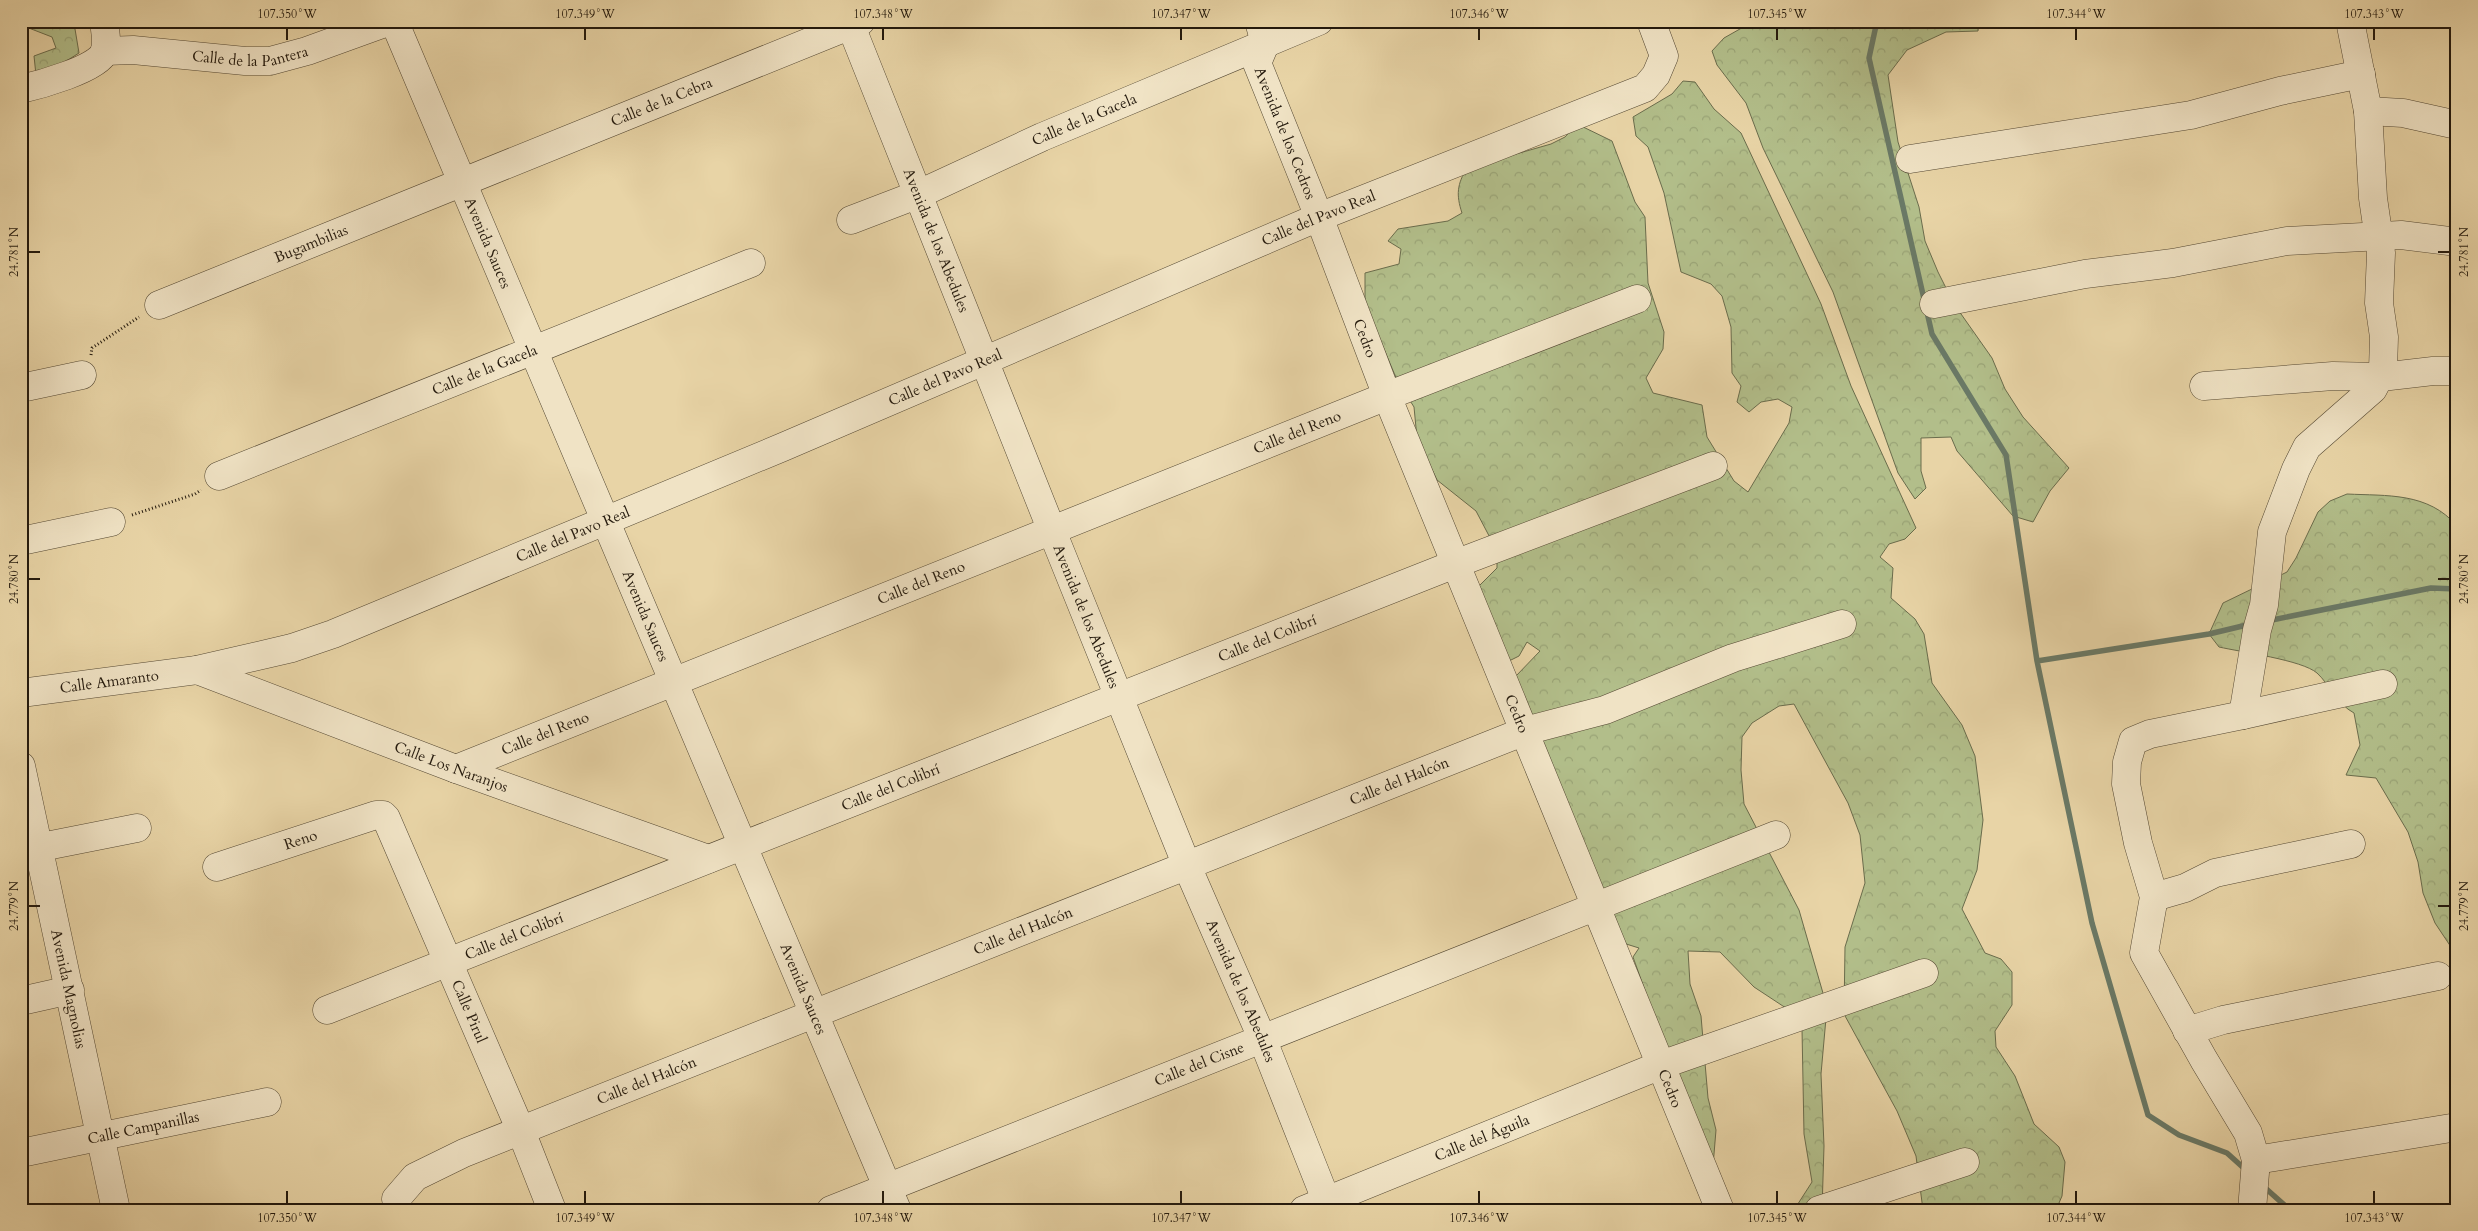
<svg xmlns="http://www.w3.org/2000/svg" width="2478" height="1231" viewBox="0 0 2478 1231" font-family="Cardo,serif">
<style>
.forest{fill:url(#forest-crowns);stroke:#6a6c4c}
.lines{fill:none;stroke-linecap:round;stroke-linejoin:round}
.stream{stroke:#6a7966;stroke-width:5.5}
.minor-casing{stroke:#544833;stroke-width:29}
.path{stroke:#23190d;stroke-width:3;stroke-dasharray:1 2.5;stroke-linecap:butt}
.minor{stroke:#f0e3c5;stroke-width:28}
.ticks{fill:none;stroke:#23190d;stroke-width:2}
.labels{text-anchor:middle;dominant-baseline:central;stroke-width:4;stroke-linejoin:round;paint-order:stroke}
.street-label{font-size:15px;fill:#23190d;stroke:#f0e3c5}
.neatline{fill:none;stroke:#23190d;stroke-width:2}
.ticks-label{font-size:12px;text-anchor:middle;fill:#23190d}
</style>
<defs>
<pattern id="forest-crowns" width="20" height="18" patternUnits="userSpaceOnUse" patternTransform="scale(1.25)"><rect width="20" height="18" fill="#b2be8a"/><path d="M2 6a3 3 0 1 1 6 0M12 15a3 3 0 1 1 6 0" fill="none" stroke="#99a376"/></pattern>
</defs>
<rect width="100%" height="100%" fill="#e8d4a6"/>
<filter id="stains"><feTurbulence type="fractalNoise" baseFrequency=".004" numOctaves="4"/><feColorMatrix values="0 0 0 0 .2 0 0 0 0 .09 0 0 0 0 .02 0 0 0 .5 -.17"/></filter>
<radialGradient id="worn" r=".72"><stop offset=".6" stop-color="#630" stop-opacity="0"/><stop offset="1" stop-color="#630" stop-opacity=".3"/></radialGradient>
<!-- forest -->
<path class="forest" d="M21,21h43l11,8 4,24 -27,17 -16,5 -2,-19 22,-8 -4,-11 -31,-12z
M1754,21h225l-1,10 -32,1 -39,18 -19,25 10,67 21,65 6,34 13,31 16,32 38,54 13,31 18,28 46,51 -19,23 -17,31 -20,-6 -56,-65 -6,-14 -30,1v33l5,17 -11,11 -17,-26 -65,-181 -70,-144 -17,-45 -29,-38 -5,-14 12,-13z
M1683,81l12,1 19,27 27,24 80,171 30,82 65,142 -11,11 -16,5 -9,13 13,11 -2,30 24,21 9,15 8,49 30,42 13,31 8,64 -6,50 -15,39 23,44 16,6 11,13v33l-17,26 1,16 19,29 19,48 25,23 6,15 -3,34 -6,14h-133l-7,-54 -19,-45 -53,-97 1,-67 20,-64 -5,-48 -12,-32 -54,-99 -15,2 -27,17 -10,14 -1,33 3,34 55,106 28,97 -6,67 3,72 -2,64h-28l18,-28 -8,-48 -2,-105 -7,-15 -41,-27 -34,-35 -32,-1 2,33 11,32 7,82 8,32 -4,48 -79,-221 6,-9 -16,-5 -107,-267 24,-25 -13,-9 -8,14 -14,7 -31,-72 23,-23v-17l-21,-40 -39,-31 -20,-42 -3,-31 -17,-27 -32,-76v-31l34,-9 2,-15 -13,-8 10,-12 50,-8 14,-8c-6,-18 -5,-29 5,-45l84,-24 14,-7 12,-13 35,17 23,61 10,15 3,66 16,49 -1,17 -17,29 7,15 49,12 5,32 27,44 14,11 41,-69 3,-16 -14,-8 -17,3 -12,10 -12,-10 4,-16 -9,-13 -1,-46 -9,-31 -11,-12 -30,-12 -17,-79 -16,-46 -12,-11 -3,-19 39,-23z
M2347,494c40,2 81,-2 110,32v430l-22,-33 -12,-30 -5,-31 -10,-30 -32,-54 -30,-3 14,-30 -6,-32c-17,-9 -24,-28 -37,-40 -15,-13 -76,-21 -98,-26l-10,-13 14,-31 64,-31 9,-14 22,-46 12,-11z"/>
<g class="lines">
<!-- stream -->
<path class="stream" d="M1877,21l-8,37 63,276 74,121 31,206 55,262 56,192 31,20 48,18 20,18
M2267,621l164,-33 26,1
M2037,661l172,-27 42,-10
M2263,1186l27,24"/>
<defs>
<g id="minor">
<path id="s1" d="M394,21l503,1189"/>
<path id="s2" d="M849,21l203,510 135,335 75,172 68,172"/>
<path id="s3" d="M1259,21l6,23 -8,19 62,154 68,179 333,814"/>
<path id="s4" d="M105,51l28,-1 112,11h25l37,-10 83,-30"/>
<path d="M21,89c18,-4 76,-20 83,-36 4,-10 1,-22 0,-32"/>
<path d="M2368,111l35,2 54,12"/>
<path d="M1910,159l281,-44 89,-24 81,-17"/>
<path id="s5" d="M851,220l68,-26 123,-57 277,-116"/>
<path d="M1934,304l151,-30 88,-11 114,-22 114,-6 56,7"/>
<path id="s6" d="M159,305l702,-284"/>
<path d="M2204,386l129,-10 48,1 52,-6h24"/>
<path d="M21,388l61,-13"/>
<path id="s7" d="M219,476l532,-213"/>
<path d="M21,541l90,-19"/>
<path id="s8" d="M197,670l259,99 252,90"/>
<path id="s9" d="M21,693l176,-23 95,-22 41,-14 450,-187 536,-230 326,-129 11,-13 8,-19 -13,-35"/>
<path d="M2243,715l140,-31"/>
<path id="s10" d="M21,766l95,444"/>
<path id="s11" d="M456,769l931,-373 250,-97"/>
<path d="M21,851l116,-23"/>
<path id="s12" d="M217,867l159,-52h7l3,3 135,313 31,79"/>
<path d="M2154,897l31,-9 30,-15 136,-29"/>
<path d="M21,1001l49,-11"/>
<path id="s13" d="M327,1010l1128,-446 258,-98"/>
<path d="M2187,1031l36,-11 215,-44"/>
<path id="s14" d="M21,1153l246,-51"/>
<path d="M2256,1160l201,-33"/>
<path id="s15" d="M396,1199l19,-22 49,-24 1061,-422 80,-21 128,-52 109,-34"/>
<path id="s16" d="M831,1210l945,-375"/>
<path id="s17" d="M1304,1210l357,-145 263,-92"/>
<path d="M1819,1210l146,-48"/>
<path d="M2252,1210l4,-50 -8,-27 -44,-73 -60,-107 10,-56 -16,-54 -12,-59 1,-22 6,-21 17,-7 93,-19 14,-85 7,-25 8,-73 24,-63 11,-22 66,-58 10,-19 1,-33 -5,-34 2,-50 -8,-55 -5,-87 -18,-90"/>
</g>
</defs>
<!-- minor casing -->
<use href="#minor" class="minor-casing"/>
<!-- path -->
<path class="path" d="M91,355l1,-7 47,-31
M132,515l63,-21 6,-4"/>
<!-- minor -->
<use href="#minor" class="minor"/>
</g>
<!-- ticks -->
<path class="ticks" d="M287,28v12M585,28v12M883,28v12M1181,28v12M1479,28v12M1777,28v12M2076,28v12M2374,28v12M28,252h12M2438,252h12M28,579h12M2438,579h12M28,906h12M2438,906h12M287,1191v13M585,1191v13M883,1191v13M1181,1191v13M1479,1191v13M1777,1191v13M2076,1191v13M2374,1191v13"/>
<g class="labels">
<!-- street labels -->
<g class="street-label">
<text stroke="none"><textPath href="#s4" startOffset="146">Calle de la Pantera</textPath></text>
<text stroke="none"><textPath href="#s6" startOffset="542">Calle de la Cebra</textPath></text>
<text stroke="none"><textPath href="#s5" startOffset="254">Calle de la Gacela</textPath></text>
<text stroke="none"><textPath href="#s3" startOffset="120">Avenida de los Cedros</textPath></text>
<text stroke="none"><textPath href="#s9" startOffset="1388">Calle del Pavo Real</textPath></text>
<text stroke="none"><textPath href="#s2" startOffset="236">Avenida de los Abedules</textPath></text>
<text stroke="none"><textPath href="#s6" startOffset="164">Bugambilias</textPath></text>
<text stroke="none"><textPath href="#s1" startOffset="241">Avenida Sauces</textPath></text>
<text stroke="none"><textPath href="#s3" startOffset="340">Cedro</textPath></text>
<text stroke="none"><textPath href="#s7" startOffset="286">Calle de la Gacela</textPath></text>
<text stroke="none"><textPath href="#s9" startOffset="982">Calle del Pavo Real</textPath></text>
<text stroke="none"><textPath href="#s11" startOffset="906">Calle del Reno</textPath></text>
<text stroke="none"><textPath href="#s9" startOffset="578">Calle del Pavo Real</textPath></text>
<text stroke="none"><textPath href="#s11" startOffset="501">Calle del Reno</textPath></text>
<text stroke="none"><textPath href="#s1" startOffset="646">Avenida Sauces</textPath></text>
<text stroke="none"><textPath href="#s2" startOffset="641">Avenida de los Abedules</textPath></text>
<text stroke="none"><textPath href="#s13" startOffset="1011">Calle del Colibrí</textPath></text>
<text stroke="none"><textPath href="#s9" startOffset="89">Calle Amaranto</textPath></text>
<text stroke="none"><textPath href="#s3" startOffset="745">Cedro</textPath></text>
<text stroke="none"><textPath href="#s11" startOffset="96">Calle del Reno</textPath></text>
<text stroke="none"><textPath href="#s8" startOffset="272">Calle Los Naranjos</textPath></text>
<text stroke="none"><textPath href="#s15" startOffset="1090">Calle del Halcón</textPath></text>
<text stroke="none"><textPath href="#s13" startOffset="606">Calle del Colibrí</textPath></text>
<text stroke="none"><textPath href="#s12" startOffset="88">Reno</textPath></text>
<text stroke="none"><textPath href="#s15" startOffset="685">Calle del Halcón</textPath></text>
<text stroke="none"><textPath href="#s13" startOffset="201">Calle del Colibrí</textPath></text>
<text stroke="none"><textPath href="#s10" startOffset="228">Avenida Magnolias</textPath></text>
<text stroke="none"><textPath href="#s1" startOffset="1051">Avenida Sauces</textPath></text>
<text stroke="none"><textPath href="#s2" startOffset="1046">Avenida de los Abedules</textPath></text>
<text stroke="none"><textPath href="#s12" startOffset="389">Calle Pirul</textPath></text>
<text stroke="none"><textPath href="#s16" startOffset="396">Calle del Cisne</textPath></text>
<text stroke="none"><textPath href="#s15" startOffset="280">Calle del Halcón</textPath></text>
<text stroke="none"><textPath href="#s3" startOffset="1150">Cedro</textPath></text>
<text stroke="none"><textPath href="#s14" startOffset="125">Calle Campanillas</textPath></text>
<text stroke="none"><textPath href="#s17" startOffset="192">Calle del Águila</textPath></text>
</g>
</g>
<!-- margin -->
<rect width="2478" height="1231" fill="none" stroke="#e8d4a6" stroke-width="55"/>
<rect x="28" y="28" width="2422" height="1176" class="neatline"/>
<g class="ticks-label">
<text x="287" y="18">107.350°W</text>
<text x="585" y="18">107.349°W</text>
<text x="883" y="18">107.348°W</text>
<text x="1181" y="18">107.347°W</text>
<text x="1479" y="18">107.346°W</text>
<text x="1777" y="18">107.345°W</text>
<text x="2076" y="18">107.344°W</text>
<text x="2374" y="18">107.343°W</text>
<text transform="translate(14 252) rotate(-90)" y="4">24.781°N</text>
<text transform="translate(2464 252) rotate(-90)" y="4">24.781°N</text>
<text transform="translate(14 579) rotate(-90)" y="4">24.780°N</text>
<text transform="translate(2464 579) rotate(-90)" y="4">24.780°N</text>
<text transform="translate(14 906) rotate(-90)" y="4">24.779°N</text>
<text transform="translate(2464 906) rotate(-90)" y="4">24.779°N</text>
<text x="287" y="1222">107.350°W</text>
<text x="585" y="1222">107.349°W</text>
<text x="883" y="1222">107.348°W</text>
<text x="1181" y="1222">107.347°W</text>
<text x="1479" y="1222">107.346°W</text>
<text x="1777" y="1222">107.345°W</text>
<text x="2076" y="1222">107.344°W</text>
<text x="2374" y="1222">107.343°W</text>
</g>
<rect width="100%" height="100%" filter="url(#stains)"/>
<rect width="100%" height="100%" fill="url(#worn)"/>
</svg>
